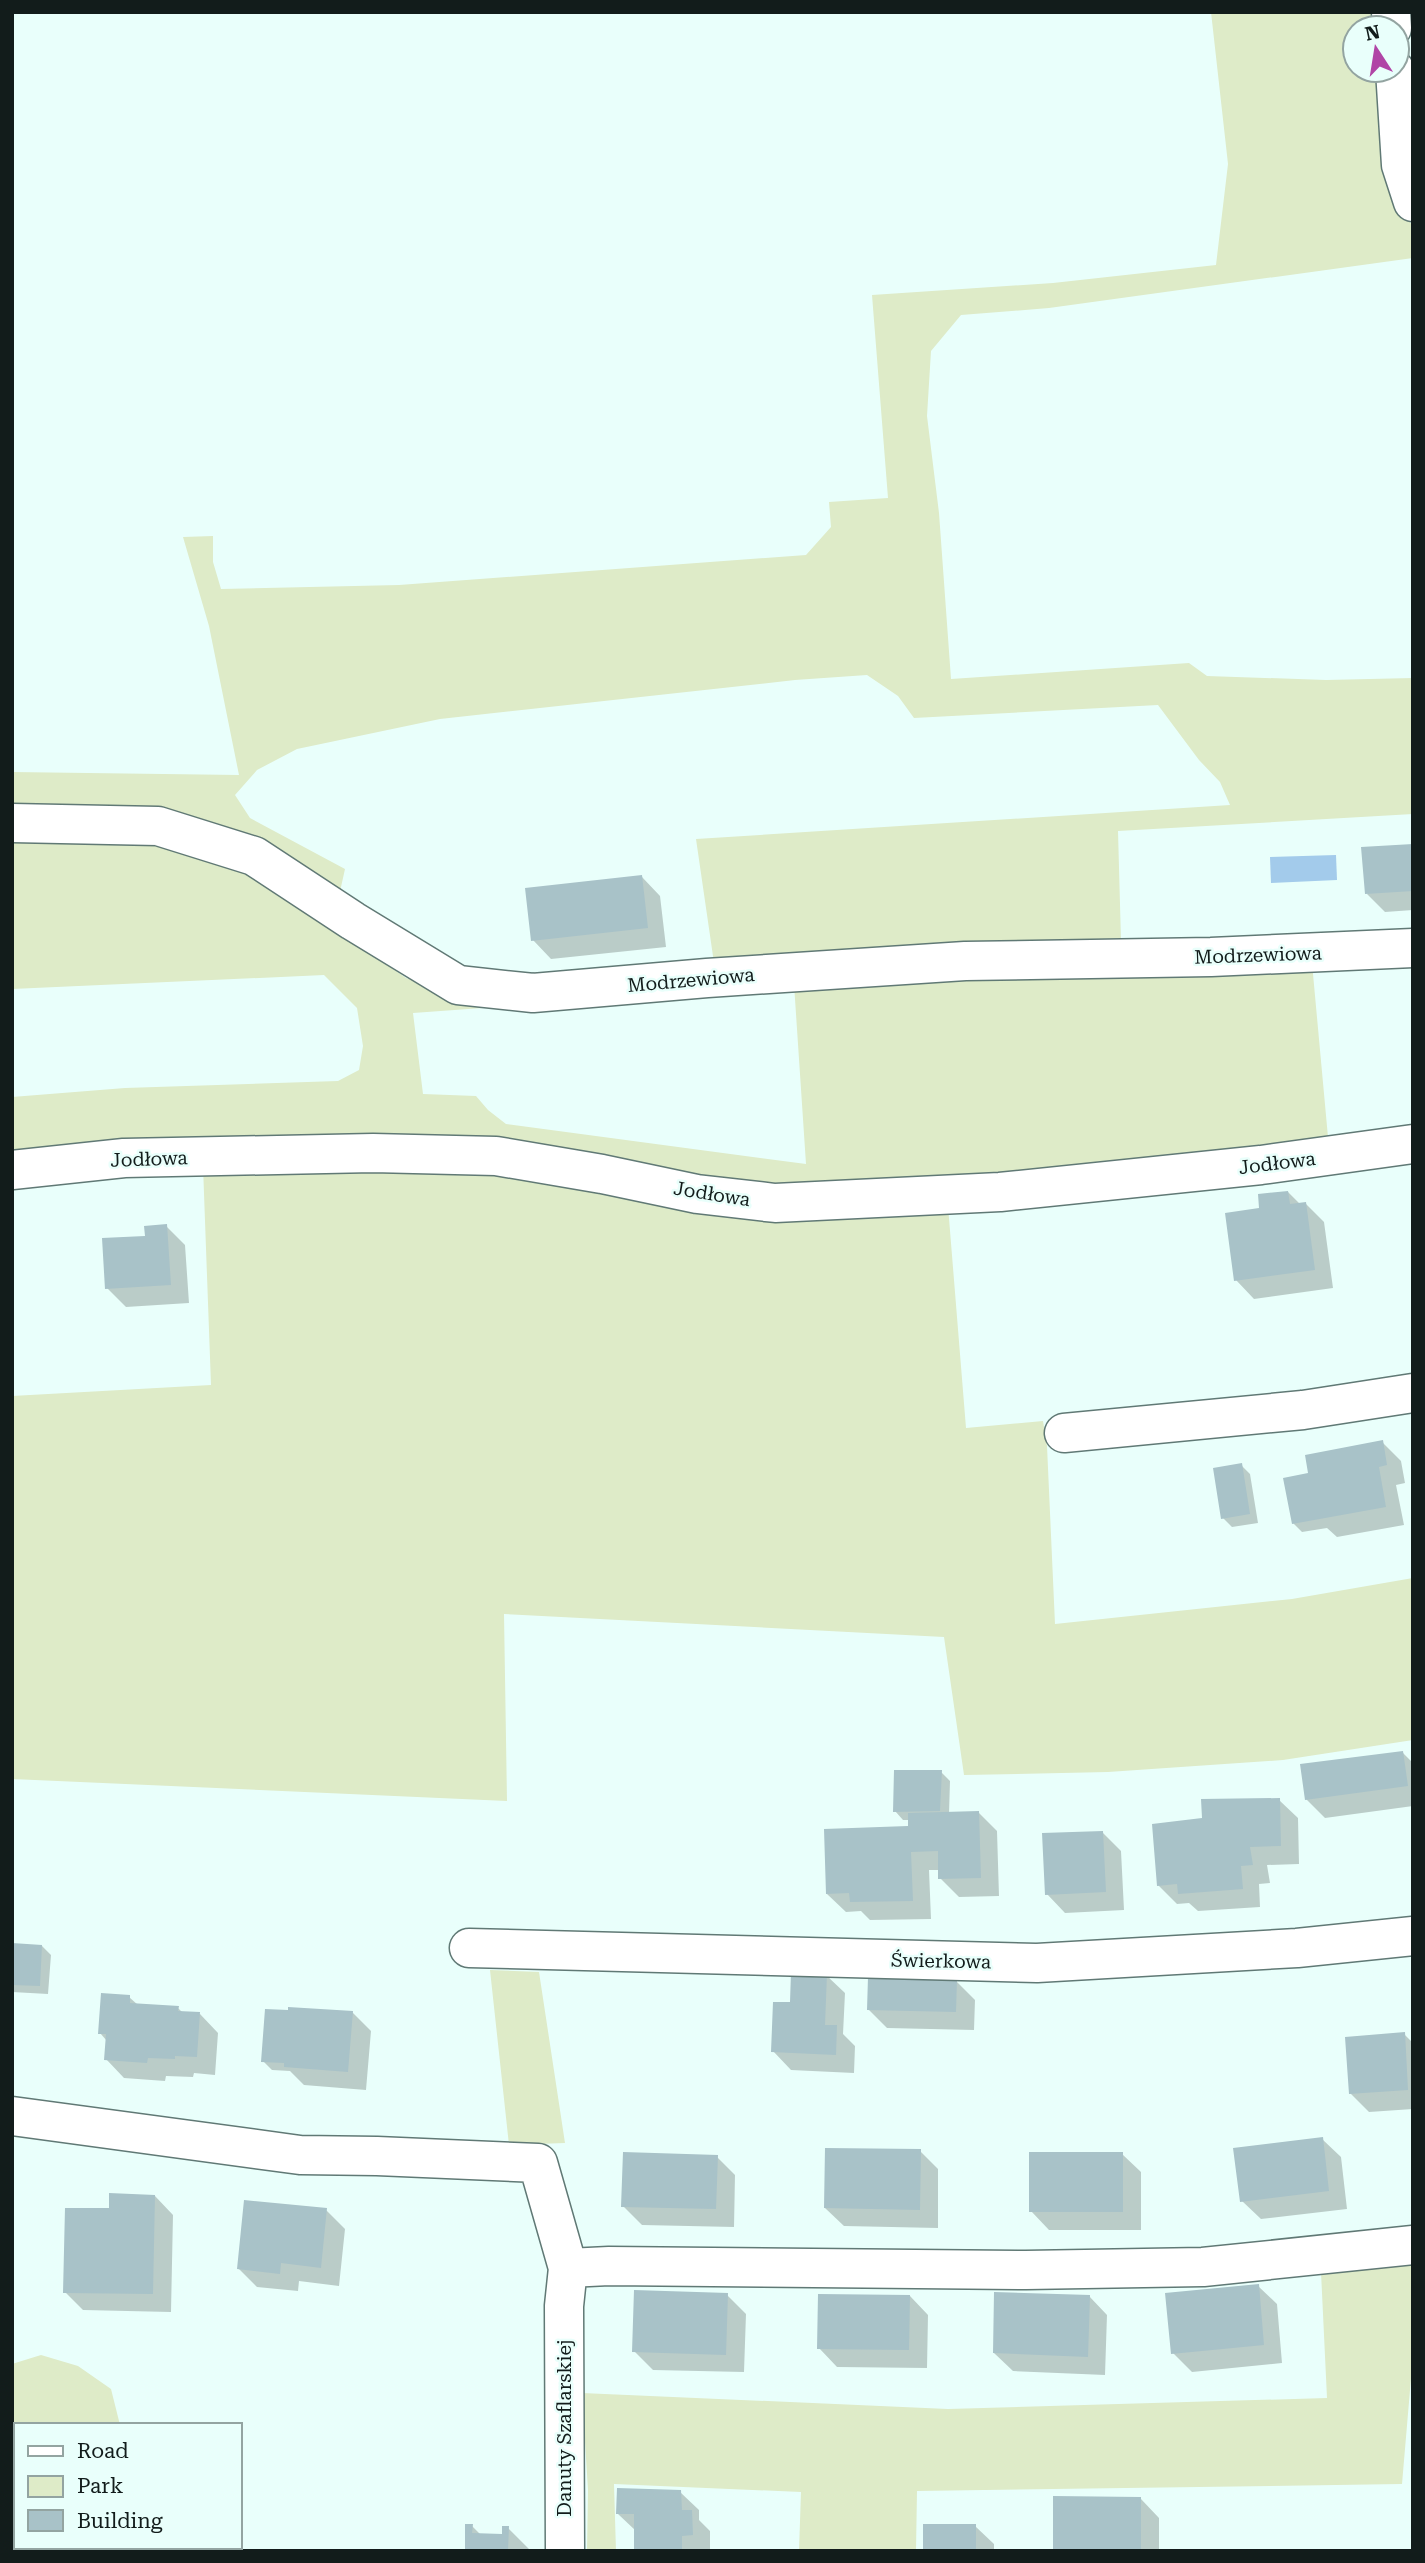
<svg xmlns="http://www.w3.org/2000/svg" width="1425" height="2563" viewBox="0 0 1425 2563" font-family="'Roboto Serif',serif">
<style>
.green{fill:#deebc8}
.water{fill:#a3cbeb}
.shadow{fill:#0003}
.building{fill:#a8c2c8}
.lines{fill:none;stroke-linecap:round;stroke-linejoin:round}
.minor-casing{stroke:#607975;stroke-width:41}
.minor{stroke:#fff;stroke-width:38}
.labels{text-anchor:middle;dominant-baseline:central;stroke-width:5;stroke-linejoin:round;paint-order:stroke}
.street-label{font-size:19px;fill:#121c1b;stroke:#e9fffb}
</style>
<rect width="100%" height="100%" fill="#e9fffb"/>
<!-- green -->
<path class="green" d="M1211,12h168l2,16h-26v42h29l11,129 18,28v31l-364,50 -88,7 -30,36 -4,65 12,97 12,166 238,-16 18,13 119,4 87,-2v136l-295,17 3,110 -407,22 -18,-124 534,-34 -10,-23 -21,-22 -41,-55 -244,13 -16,-22 -31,-21 -72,5 -355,39 -143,30 -40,21 -22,25 15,23 95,51 -6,27 -73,-47 -254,-39v-38l227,3 -30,-149 -26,-89 30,-1v26l8,27 178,-4 407,-30 25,-28 -2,-25 59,-4 -16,-203 181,-12 163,-18 12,-101z
M12,834l112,2 74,14 66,30 142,98 43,15 61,13 -97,7 10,81 53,2 12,14 18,14 300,40 -12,-180 518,-21 17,185 -530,43 -99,-9 -688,-26v-59l113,-9 213,-7 21,-11 4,-24 -6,-38 -33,-33 -312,14z
M444,1163l504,43 18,222 77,-7 4,25 8,178 237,-25 121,-21v162l-130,20 -175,12 -144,3 -20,-138 -440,-23 3,187 -495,-22v-383l199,-11 -8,-219z
M490,1970l49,2 26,171 -56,2z
M1413,2264v91l-11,129 -485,7 -1,60h-117l2,-59 -187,-8 2,67h-29l1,-61 -6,-97 366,16 379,-11 -6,-126z
M41,2355l37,11 33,23 9,36h-104v122h58l1,4h-63v-187z"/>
<!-- water -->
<path class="water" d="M1336,855l1,25 -66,3 -1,-26z"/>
<!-- shadow -->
<path class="shadow" d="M1413,845v65l-28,2 -18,-18z
M642,877l18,19 6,51 -115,12 -18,-19z
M1288,1192l12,12h6l18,18 9,66 -79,11 -18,-19 25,-70z
M166,1226l19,19 4,58 -63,4 -19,-19z
M1382,1442l19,19 4,22 -9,2 8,40 -67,12 -10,-9 -25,4 -9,-9z
M1241,1465l9,9 8,49 -26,4 -9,-9z
M1403,1753l10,10v43l-88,12 -19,-19z
M941,1772l9,9 -1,33 30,-1 18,18 2,65 -40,1 -19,-19v-8h-11l2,49 -61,1 -9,-9 -15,1 -19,-18 83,-66v-8h-7l-8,-9z
M1279,1800l19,18 1,46 -32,1 3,18 -11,1 1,23 -62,4 -9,-8 -12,1 -19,-19 46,-65z
M1102,1832l19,19 3,59 -59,3 -18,-19z
M12,1944l30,2 9,9 -3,39 -36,-2z
M826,1975l19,18 -2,41 12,12 -1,27 -63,-3 -18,-19 19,-47z
M956,1981l19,19 -1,30 -87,-2 -18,-18z
M129,1997l9,8 40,3 5,5 17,1 18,19 -3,42 -21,-2 -1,4 -27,-1 -1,5 -41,-3 -18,-19 1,-18 -7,-8z
M352,2012l19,19 -5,59 -62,-5 -14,-14 -18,-1 -9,-9z
M1404,2034l9,9v66l-44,3 -19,-19z
M1322,2139l19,18 6,52 -86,10 -19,-18z
M920,2151l18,18v59l-94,-2 -19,-18z
M1122,2154l19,18v58h-92l-18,-19z
M717,2157l18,18 -1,52 -92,-2 -19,-19z
M155,2196l18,19 -2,97 -88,-2 -18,-18 46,-82z
M326,2210l19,19 -6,57 -40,-5 -1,10 -41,-4 -18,-18z
M1258,2286l19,18 5,59 -90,9 -19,-19z
M727,2295l19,19 -2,58 -91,-2 -19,-19z
M910,2296l18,19 -1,53 -90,-1 -18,-19z
M1089,2296l18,19 -2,60 -92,-4 -19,-18z
M680,2492l19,18v10l11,11v20h-74v-20l-18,-17z
M1141,2499l18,19v33h-105z
M472,2526l10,10h21l5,-8 23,23h-65z
M975,2526l19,18v7h-69z"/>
<!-- building -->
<path class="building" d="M1413,844v47l-48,3 -4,-47z
M642,875l6,53 -117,13 -6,-53z
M1288,1191l2,13 16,-2 9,68 -81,11 -9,-68 34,-5 -1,-14z
M167,1224l4,61 -66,4 -3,-51 43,-2 -1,-10z
M1383,1440l4,25 -8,2 7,40 -94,17 -9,-46 25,-5 -3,-18z
M1242,1463l8,51 -29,5 -8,-51z
M1403,1751l5,35 -103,14 -5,-36z
M894,1770h48l-2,41 -47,1z
M1280,1798l1,48 -31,1 3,18 -12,1 2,23 -65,5 -1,-10 -20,2 -5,-62 50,-6 -1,-19z
M979,1811l2,67 -43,1v-28l-27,1 2,49 -63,1 -1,-9 -23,1 -2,-65 84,-3v-13z
M1103,1831l3,61 -61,3 -3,-62z
M12,1943l30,2 -2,41 -28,-1z
M791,1972l36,1 -2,52h12l-1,30 -65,-3 2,-50h17z
M868,1977l89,2 -1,33 -89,-2z
M101,1993l29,2v8l49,3 -1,5 22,1 -3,45 -22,-1v3l-27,-1 -1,5 -43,-3 2,-26h-8z
M288,2007l65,4 -5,61 -64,-5v-4l-23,-1 4,-53 23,1z
M1405,2032l3,58 -59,4 -4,-57z
M1323,2137l6,54 -89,11 -7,-54z
M825,2148l96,1 -1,61 -96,-2z
M623,2152l95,3 -2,54 -95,-2z
M1029,2152h94v60h-94z
M109,2193l46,2 -2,99 -90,-1 2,-85h44z
M244,2200l83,8 -6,60 -40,-5 -1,11 -43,-5z
M1259,2284l5,61 -93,9 -6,-61z
M634,2290l94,3 -2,62 -94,-3z
M994,2292l96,3 -2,62 -95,-4z
M818,2294l92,1 -1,55 -92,-1z
M617,2488l64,2 1,20h10l1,25 -11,1v15h-48v-37h-18z
M1053,2496l88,1v54h-88z
M465,2524h8l-1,9 30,1v-8h7l-1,25h-43z
M923,2524h53v27h-53z"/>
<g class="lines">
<defs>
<path id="minor" d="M1391,12l1,16
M1395,70l6,95 12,37
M12,823l146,3 96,30 99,65 105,64 75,8 174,-15 258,-17 246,-4 202,-9
M12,1170l112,-12 249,-5 123,3 106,18 95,20 78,9 225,-11 261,-27 152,-21
M1064,1433l239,-23 110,-17
M469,1948l568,15 260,-15 116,-12
M12,2116l288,39 77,1 161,7 30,105
M565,2551l-1,-245 4,-38 41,-2 417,4 177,-3 210,-22"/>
</defs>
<!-- minor casing -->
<use href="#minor" class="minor-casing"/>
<!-- minor -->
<use href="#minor" class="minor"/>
</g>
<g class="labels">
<!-- street labels -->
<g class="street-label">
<text transform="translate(1258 955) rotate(-2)">Modrzewiowa</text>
<text transform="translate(691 980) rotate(-5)">Modrzewiowa</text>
<text transform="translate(149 1159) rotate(-2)">Jodłowa</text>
<text transform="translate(1277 1163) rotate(-7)">Jodłowa</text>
<text transform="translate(712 1194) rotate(9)">Jodłowa</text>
<text transform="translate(941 1961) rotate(1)">Świerkowa</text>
<text transform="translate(564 2428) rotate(-90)">Danuty Szaflarskiej</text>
</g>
</g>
<!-- border -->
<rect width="1425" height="2563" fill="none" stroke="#121c1b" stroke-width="28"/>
<!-- legend -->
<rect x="14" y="2423" width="228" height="126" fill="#e9fffb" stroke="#93a4a1" stroke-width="2"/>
<rect x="28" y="2446" width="35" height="10" fill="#ffffff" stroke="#93a4a1" stroke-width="2"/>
<text x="77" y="2458" font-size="21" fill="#121c1b">Road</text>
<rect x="28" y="2476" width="35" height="21" fill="#deebc8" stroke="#93a4a1" stroke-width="2"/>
<text x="77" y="2493" font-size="21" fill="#121c1b">Park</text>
<rect x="28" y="2510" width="35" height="21" fill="#a8c2c8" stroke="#93a4a1" stroke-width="2"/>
<text x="77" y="2528" font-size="21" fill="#121c1b">Building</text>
<!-- north arrow -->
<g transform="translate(1376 49) rotate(348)"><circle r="33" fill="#e9fffb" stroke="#93a4a1" stroke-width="2"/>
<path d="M0-5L12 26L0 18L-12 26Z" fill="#b045a6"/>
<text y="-10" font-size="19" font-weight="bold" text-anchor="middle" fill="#121c1b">N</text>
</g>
</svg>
